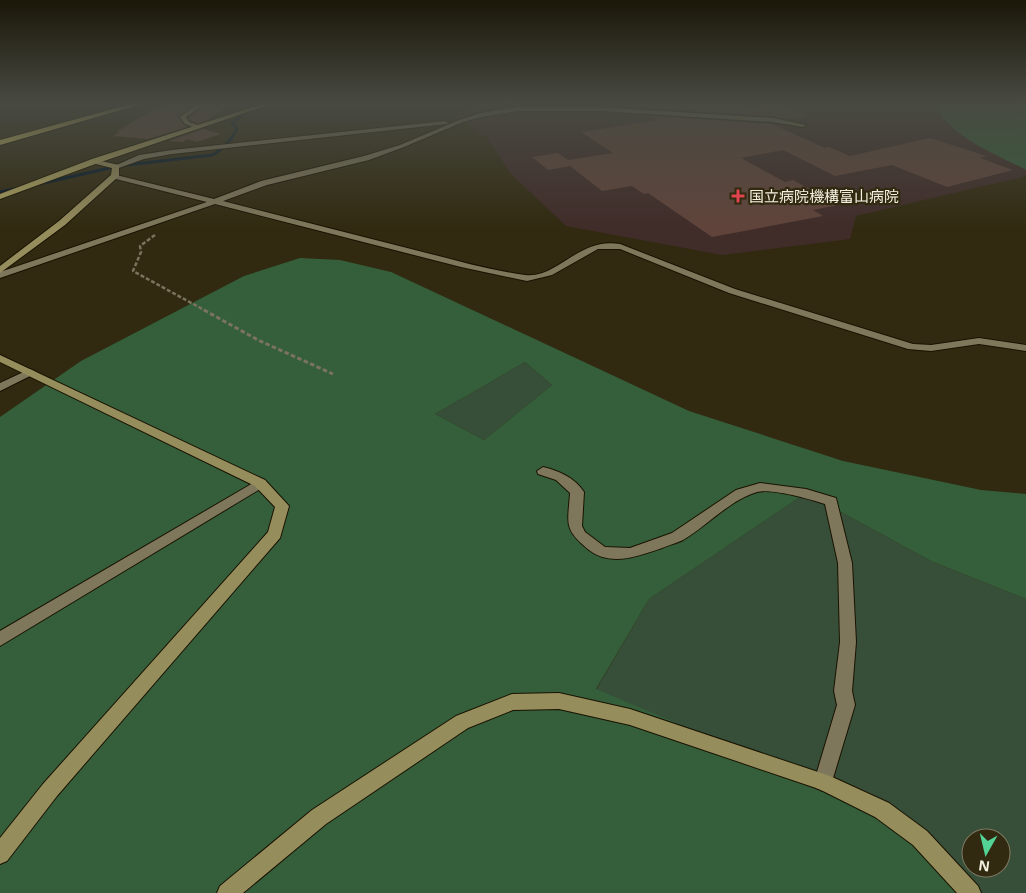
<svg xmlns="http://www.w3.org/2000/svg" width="1026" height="893" viewBox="0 0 1026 893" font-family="'Open Sans','Noto Sans JP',sans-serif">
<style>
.medical{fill:#402c29}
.green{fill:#374f39;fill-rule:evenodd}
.forest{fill:#355f3a;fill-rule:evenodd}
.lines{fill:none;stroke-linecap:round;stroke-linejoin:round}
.stream{stroke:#02182a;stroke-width:3}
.building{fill:#60443b}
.street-casing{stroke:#191200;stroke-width:2}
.secondary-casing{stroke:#191200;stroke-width:2}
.primary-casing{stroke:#191200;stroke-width:2}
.highway-casing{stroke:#191200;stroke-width:2}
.path-far1{stroke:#7a745e;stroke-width:2.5;stroke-dasharray:4 2;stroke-linecap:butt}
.path{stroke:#7a745e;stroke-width:3;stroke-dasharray:4.5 2.5;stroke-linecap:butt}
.street{fill:#7f775b;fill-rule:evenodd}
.secondary{fill:#968d5d;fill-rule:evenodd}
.primary{fill:#ada25f;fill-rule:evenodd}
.highway{fill:#cbbf62;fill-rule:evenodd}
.health-dot{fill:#e0444e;stroke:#312a10;stroke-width:2}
.labels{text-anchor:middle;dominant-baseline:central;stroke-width:4.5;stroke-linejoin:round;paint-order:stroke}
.far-poi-label{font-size:15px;fill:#f4f0e0;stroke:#312a10;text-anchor:start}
</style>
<rect width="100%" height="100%" fill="#312a10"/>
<!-- medical -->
<path class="medical" d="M486,104h438l102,49v23l-170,40 -6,23 -128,16 -156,-29 -56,-53 -23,-35 -32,-22z"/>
<!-- green -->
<path class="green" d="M525,362l27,23 -68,55 -49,-26z
M806,493l127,69 93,37v294h-44l-100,-83 -286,-120 53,-91zM971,838h30v30h-30z"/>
<!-- forest -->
<path class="forest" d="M934,104h92v66c-32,-17 -76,-33 -92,-66z
M300,258l40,2 51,12 298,139 154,50 138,29 45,4v105l-93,-37 -127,-69 -157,106 -53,90 286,121 100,83h-982v-476l81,-56 163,-85zM525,362l27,23 -68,55 -49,-26z"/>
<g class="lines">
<!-- stream -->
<path class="stream" d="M39,184l79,-18 94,-11c13,-7 18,-14 25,-26l-5,-6 26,-19
M0,192l18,-4"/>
</g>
<!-- building -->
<path class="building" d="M173,104h22l-17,13 9,10 -39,12 -35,-3 7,-4h-4l36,-22z
M206,104h25l-24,16 -9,3 -8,-3 -2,-2z
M628,104h107l11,5 34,-5 27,12 -21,3 -13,-3 -138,-9z
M651,116l121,8 53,24 4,-1 21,9 80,-18 56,18 -6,2 33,12 -66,17 -55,-22 -57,11 -52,-26 -42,8 44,24 8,-2 45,25 -25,5 10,6 -111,21 -64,-44 -4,1 -12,-8 -30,5 -32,-25 -22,4 -16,-13 26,-4 10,7 45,-7 -32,-21 77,-12z
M203,129l18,5 -24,8 -10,-3 -4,3 -14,-1z"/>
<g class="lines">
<defs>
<path id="street" d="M517,107h84l172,11 33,7 -3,2 -30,-5 -172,-11h-84l-35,6 -19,5 -59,25 -35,13 -102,25 -44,16c62,16 125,32 188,48 37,9 76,21 114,26 33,4 53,-38 95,-31l115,45 178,55 18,1 48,-7 47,7v6l-47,-7 -48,7 -23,-2 -179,-56 -109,-44h-22l-46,26 -25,6 -66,-14 -246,-63 -215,74v-6l207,-70 -95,-24v-4l102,25 47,-18 103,-25 36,-11 59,-25 22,-7z
M445,121l3,2 -1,1 -275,30 -28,5 -28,10 -4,-2 27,-12 33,-5z
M30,369l6,3 -2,2 -34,17v-8z
M543,467c16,4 31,10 41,25l-2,34 3,6 20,15 25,1 42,-15 64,-43 24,-7 46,6 30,9 16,65 4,79 -4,49 3,14 -25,83 -7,3 -7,-3 -2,-6 23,-77 -3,-14 6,-49 -2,-79 -13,-59c-15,-5 -54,-16 -68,-12 -27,8 -49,33 -74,48 -6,3 -14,5 -21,8 -23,8 -51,19 -73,2 -26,-21 -21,-26 -19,-57l-14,-13 -18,-6 -1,-3z
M260,479l5,1 2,3 -2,3 -265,160v-15z"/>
<path id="secondary" d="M198,104h6l-18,13 3,5 11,4 1,1 -3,2 -13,-5 -5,-7z
M92,159l27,6v11l-54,49 -65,48v-7l59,-45 52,-46 1,-7 -20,-5z
M0,355l265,125 24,26 -9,32 -223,258 -50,65 -7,3v-26l43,-54 225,-252 7,-25 -20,-21 -255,-124z
M559,693l71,16 200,67 59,27 38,28 51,55 3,7h-24l-44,-48 -38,-28 -56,-28 -189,-64 -71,-16 -46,1 -45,18 -142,96 -83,69h-26l3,-7 92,-76 144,-94 56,-22z"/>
<path id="primary" d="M263,104h8l-173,59 -98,36v-5l92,-35z"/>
<path id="highway" d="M131,104h11l-142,41v-5z"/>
</defs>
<!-- street casing -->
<use href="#street" class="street-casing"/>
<!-- secondary casing -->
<use href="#secondary" class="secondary-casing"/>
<!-- primary casing -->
<use href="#primary" class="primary-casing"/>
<!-- highway casing -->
<use href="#highway" class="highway-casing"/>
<!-- path-far1 -->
<path class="path-far1" d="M155,235l-15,11 1,6 -8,19 73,40"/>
<!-- path -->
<path class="path" d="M204,310l54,30 75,34"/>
<!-- street -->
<use href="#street" class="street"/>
<!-- secondary -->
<use href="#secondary" class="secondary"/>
<!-- primary -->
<use href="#primary" class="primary"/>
<!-- highway -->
<use href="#highway" class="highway"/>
</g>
<!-- sky -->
<linearGradient id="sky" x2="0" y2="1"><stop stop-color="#1b1709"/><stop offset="0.45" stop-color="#484a42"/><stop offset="1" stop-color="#484a42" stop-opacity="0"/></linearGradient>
<rect width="1026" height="229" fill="url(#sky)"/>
<!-- markers -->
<path class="health-dot" d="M735.5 188.5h5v5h5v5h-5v5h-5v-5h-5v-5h5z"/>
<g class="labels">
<!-- far-poi labels -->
<g class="far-poi-label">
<text x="749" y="196">国立病院機構富山病院</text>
</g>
</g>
<!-- north arrow -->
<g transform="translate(986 853) rotate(188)"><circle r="24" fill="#312a10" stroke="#7f7963"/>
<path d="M0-4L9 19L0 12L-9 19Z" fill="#54d396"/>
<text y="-8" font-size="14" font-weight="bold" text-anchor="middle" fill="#f4f0e0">N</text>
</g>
</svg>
